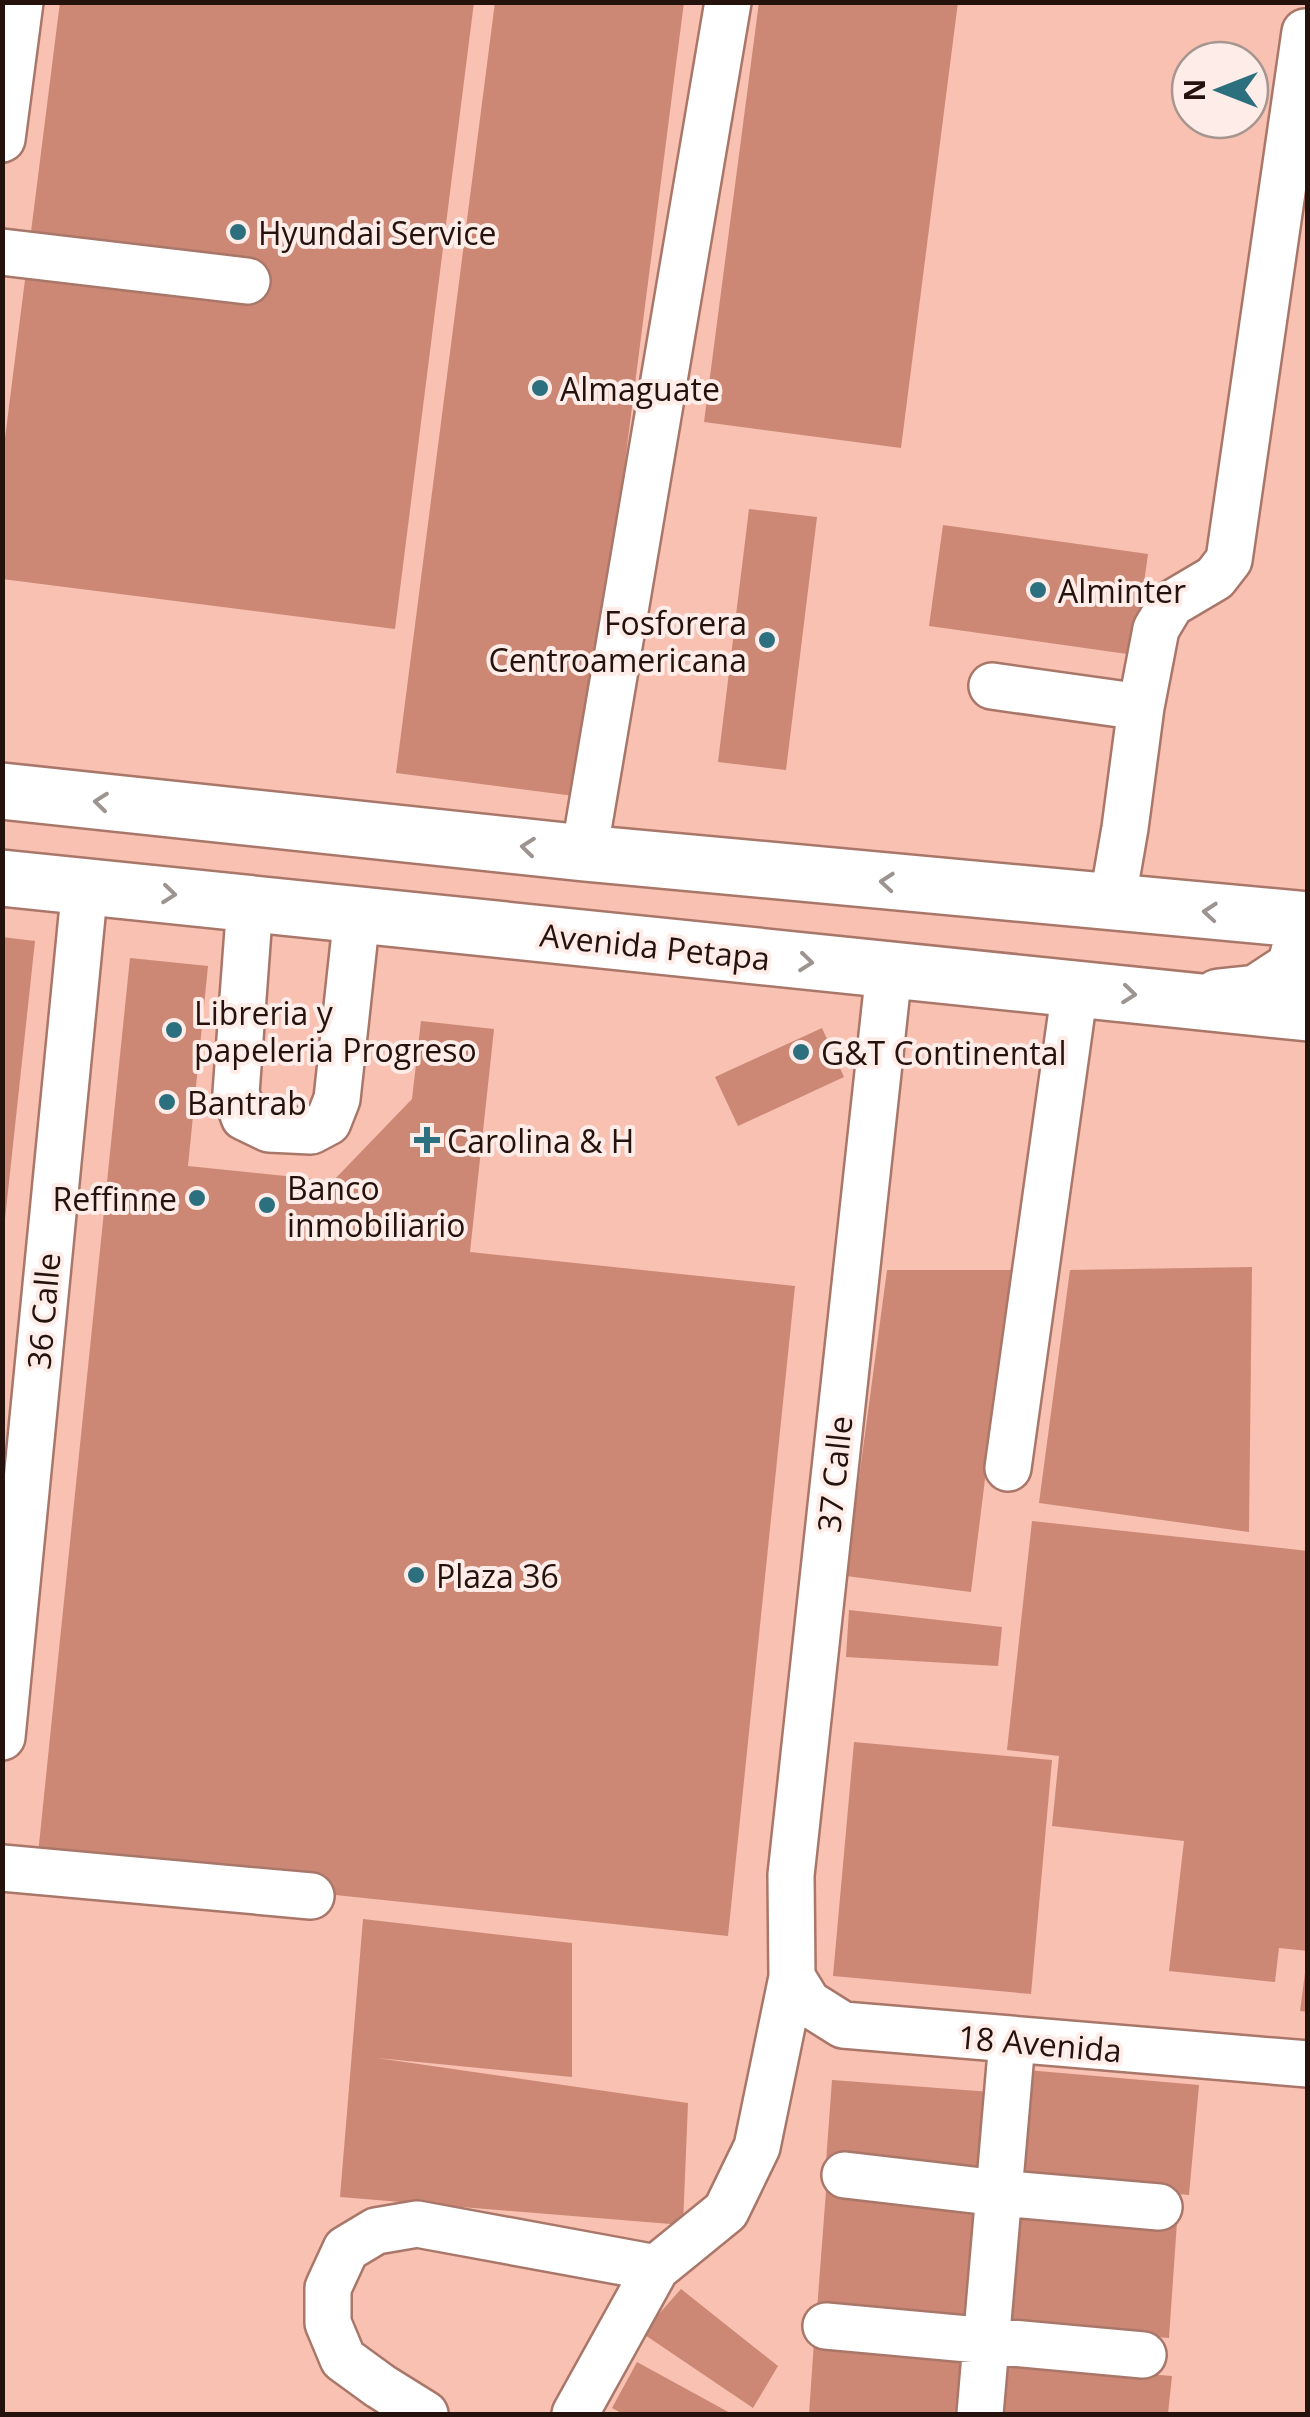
<svg xmlns="http://www.w3.org/2000/svg" width="1310" height="2417" viewBox="0 0 1310 2417" font-family="'Open Sans',sans-serif">
<style>
.building{fill:#cc8875}
.lines{fill:none;stroke-linecap:round;stroke-linejoin:round}
.minor-casing{stroke:#a97769;stroke-width:50}
.major-casing{stroke:#a97769;stroke-width:60}
.minor{stroke:#fff;stroke-width:45}
.major{stroke:#fff;stroke-width:55}
.oneway{stroke:#9d9492}
.poi-dot{fill:#2c7080;stroke:#fdece7;stroke-width:4}
.labels{text-anchor:middle;dominant-baseline:central;stroke-width:8;stroke-linejoin:round;paint-order:stroke}
.poi-label{font-size:32px;fill:#25120d;stroke:#fdece7;text-anchor:start}
.street-label{font-size:32px;fill:#25120d;stroke:#fdece7}
</style>
<rect width="100%" height="100%" fill="#f8c1b2"/>
<!-- building -->
<path class="building" d="M60,2h414l-79,627 -393,-50v-117z
M495,2h189l-102,795 -186,-24z
M759,2h199l-57,446 -197,-26z
M749,509l68,8 -31,253 -68,-8z
M943,525l205,29 -14,101 -205,-29z
M2,937l33,4 -30,278h-3z
M130,958l78,8 -20,200 145,15 79,-82 9,-78 73,8 -24,223 325,34 -67,650 -691,-72z
M822,1028l22,49 -106,49 -23,-49z
M1252,1267l-3,265 -210,-29 31,-233z
M887,1270h124l-40,322 -125,-16z
M1032,1521l276,30v400l-29,-3 -4,34 -106,-11 15,-130 -132,-15 7,-70 -52,-6z
M849,1610l153,17 -4,39 -152,-9z
M854,1742l198,18 -21,234 -198,-18z
M363,1919l209,24v134l-195,-19 311,45 -5,122 -343,-28z
M1305,1973h3v39l-8,-1z
M1027,2070l172,15 -10,110 -171,-15z
M832,2080l159,12 -7,82 -158,-12z
M826,2191l155,13 -9,119 -155,-13z
M1016,2210l161,12 -8,116 -161,-12z
M681,2289l97,77 -25,42 -111,-75z
M814,2341l153,10 -5,63h-153z
M637,2362l95,52h-109l-11,-6z
M1003,2362l169,14 -4,38h-169z"/>
<g class="lines">
<defs>
<path id="minor" d="M2,139l18,-137
M2,252l245,29
M992,686l149,21
M584,853l144,-851
M250,903l-14,190 8,24 25,12 42,2 17,-9 9,-23 20,-184
M1112,903l13,-75 16,-121 15,-78 15,-25 44,-26 14,-18 76,-528
M1008,1468l67,-479
M2,1737l83,-852
M2,1868l309,28
M792,1977l16,26 35,22 465,39
M845,2175l154,18 160,14
M826,2326l317,29
M425,2414l-45,-28 -37,-27 -15,-36v-35l18,-39 30,-18 41,-7 239,44
M575,2414l81,-146 70,-57 31,-64 35,-170 -1,-102 98,-904
M980,2414l32,-373"/>
<path id="major" d="M2,791l582,62 724,67
M2,878l1306,135
M1219,997l38,-4 38,-25 12,-48"/>
</defs>
<!-- minor casing -->
<use href="#minor" class="minor-casing"/>
<!-- major casing -->
<use href="#major" class="major-casing"/>
<!-- minor -->
<use href="#minor" class="minor"/>
<!-- major -->
<use href="#major" class="major"/>
</g>
<!-- one-way arrows -->
<defs><path id="oneway-chevron" d="M-2-3.5L2.5 0L-2 3.5" fill="none" stroke-width="1.6" stroke-linecap="round" stroke-linejoin="round" transform="scale(2.5)"/></defs>
<g class="oneway">
<use href="#oneway-chevron" transform="translate(101 802) rotate(-174)"/>
<use href="#oneway-chevron" transform="translate(528 847) rotate(-174)"/>
<use href="#oneway-chevron" transform="translate(887 882) rotate(-175)"/>
<use href="#oneway-chevron" transform="translate(169 894) rotate(6)"/>
<use href="#oneway-chevron" transform="translate(1210 912) rotate(-175)"/>
<use href="#oneway-chevron" transform="translate(806 962) rotate(6)"/>
<use href="#oneway-chevron" transform="translate(1129 994) rotate(6)"/>
</g>
<!-- markers -->
<g class="poi-dot">
<circle cx="238" cy="232" r="10"/>
<circle cx="540" cy="388" r="10"/>
<circle cx="1038" cy="590" r="10"/>
<circle cx="767" cy="640" r="10"/>
<circle cx="174" cy="1030" r="10"/>
<circle cx="801" cy="1052" r="10"/>
<circle cx="167" cy="1102" r="10"/>
<path d="M422 1125h10v10h10v10h-10v10h-10v-10h-10v-10h10z"/>
<circle cx="197" cy="1198" r="10"/>
<circle cx="267" cy="1205" r="10"/>
<circle cx="416" cy="1575" r="10"/>
</g>
<g class="labels">
<!-- poi labels -->
<g class="poi-label">
<text x="258" y="232">Hyundai Service</text>
<text x="560" y="388">Almaguate</text>
<text x="1058" y="590">Alminter</text>
<text x="747" y="622" text-anchor="end">Fosforera<tspan x="747" dy="37">Centroamericana</tspan></text>
<text x="194" y="1012">Libreria y<tspan x="194" dy="37">papeleria Progreso</tspan></text>
<text x="821" y="1052">G&amp;T Continental</text>
<text x="187" y="1102">Bantrab</text>
<text x="447" y="1140">Carolina &amp; H</text>
<text x="287" y="1187">Banco<tspan x="287" dy="37">inmobiliario</tspan></text>
<text x="177" y="1198" text-anchor="end">Reffinne</text>
<text x="436" y="1575">Plaza 36</text>
</g>
<!-- street labels -->
<g class="street-label">
<text transform="translate(655 946) rotate(6)">Avenida Petapa</text>
<text transform="translate(43 1311) rotate(-85)">36 Calle</text>
<text transform="translate(834 1474) rotate(-84)">37 Calle</text>
<text transform="translate(1040 2043) rotate(5)">18 Avenida</text>
</g>
</g>
<!-- border -->
<rect width="1310" height="2417" fill="none" stroke="#25120d" stroke-width="10"/>
<!-- north arrow -->
<g transform="translate(1220 90) rotate(270)"><circle r="48" fill="#fdece7" stroke="#a79590" stroke-width="2.5"/>
<path d="M0-8L18 38L0 25L-18 38Z" fill="#2c7080"/>
<text y="-15" font-size="28" font-weight="bold" text-anchor="middle" fill="#25120d">N</text>
</g>
</svg>
